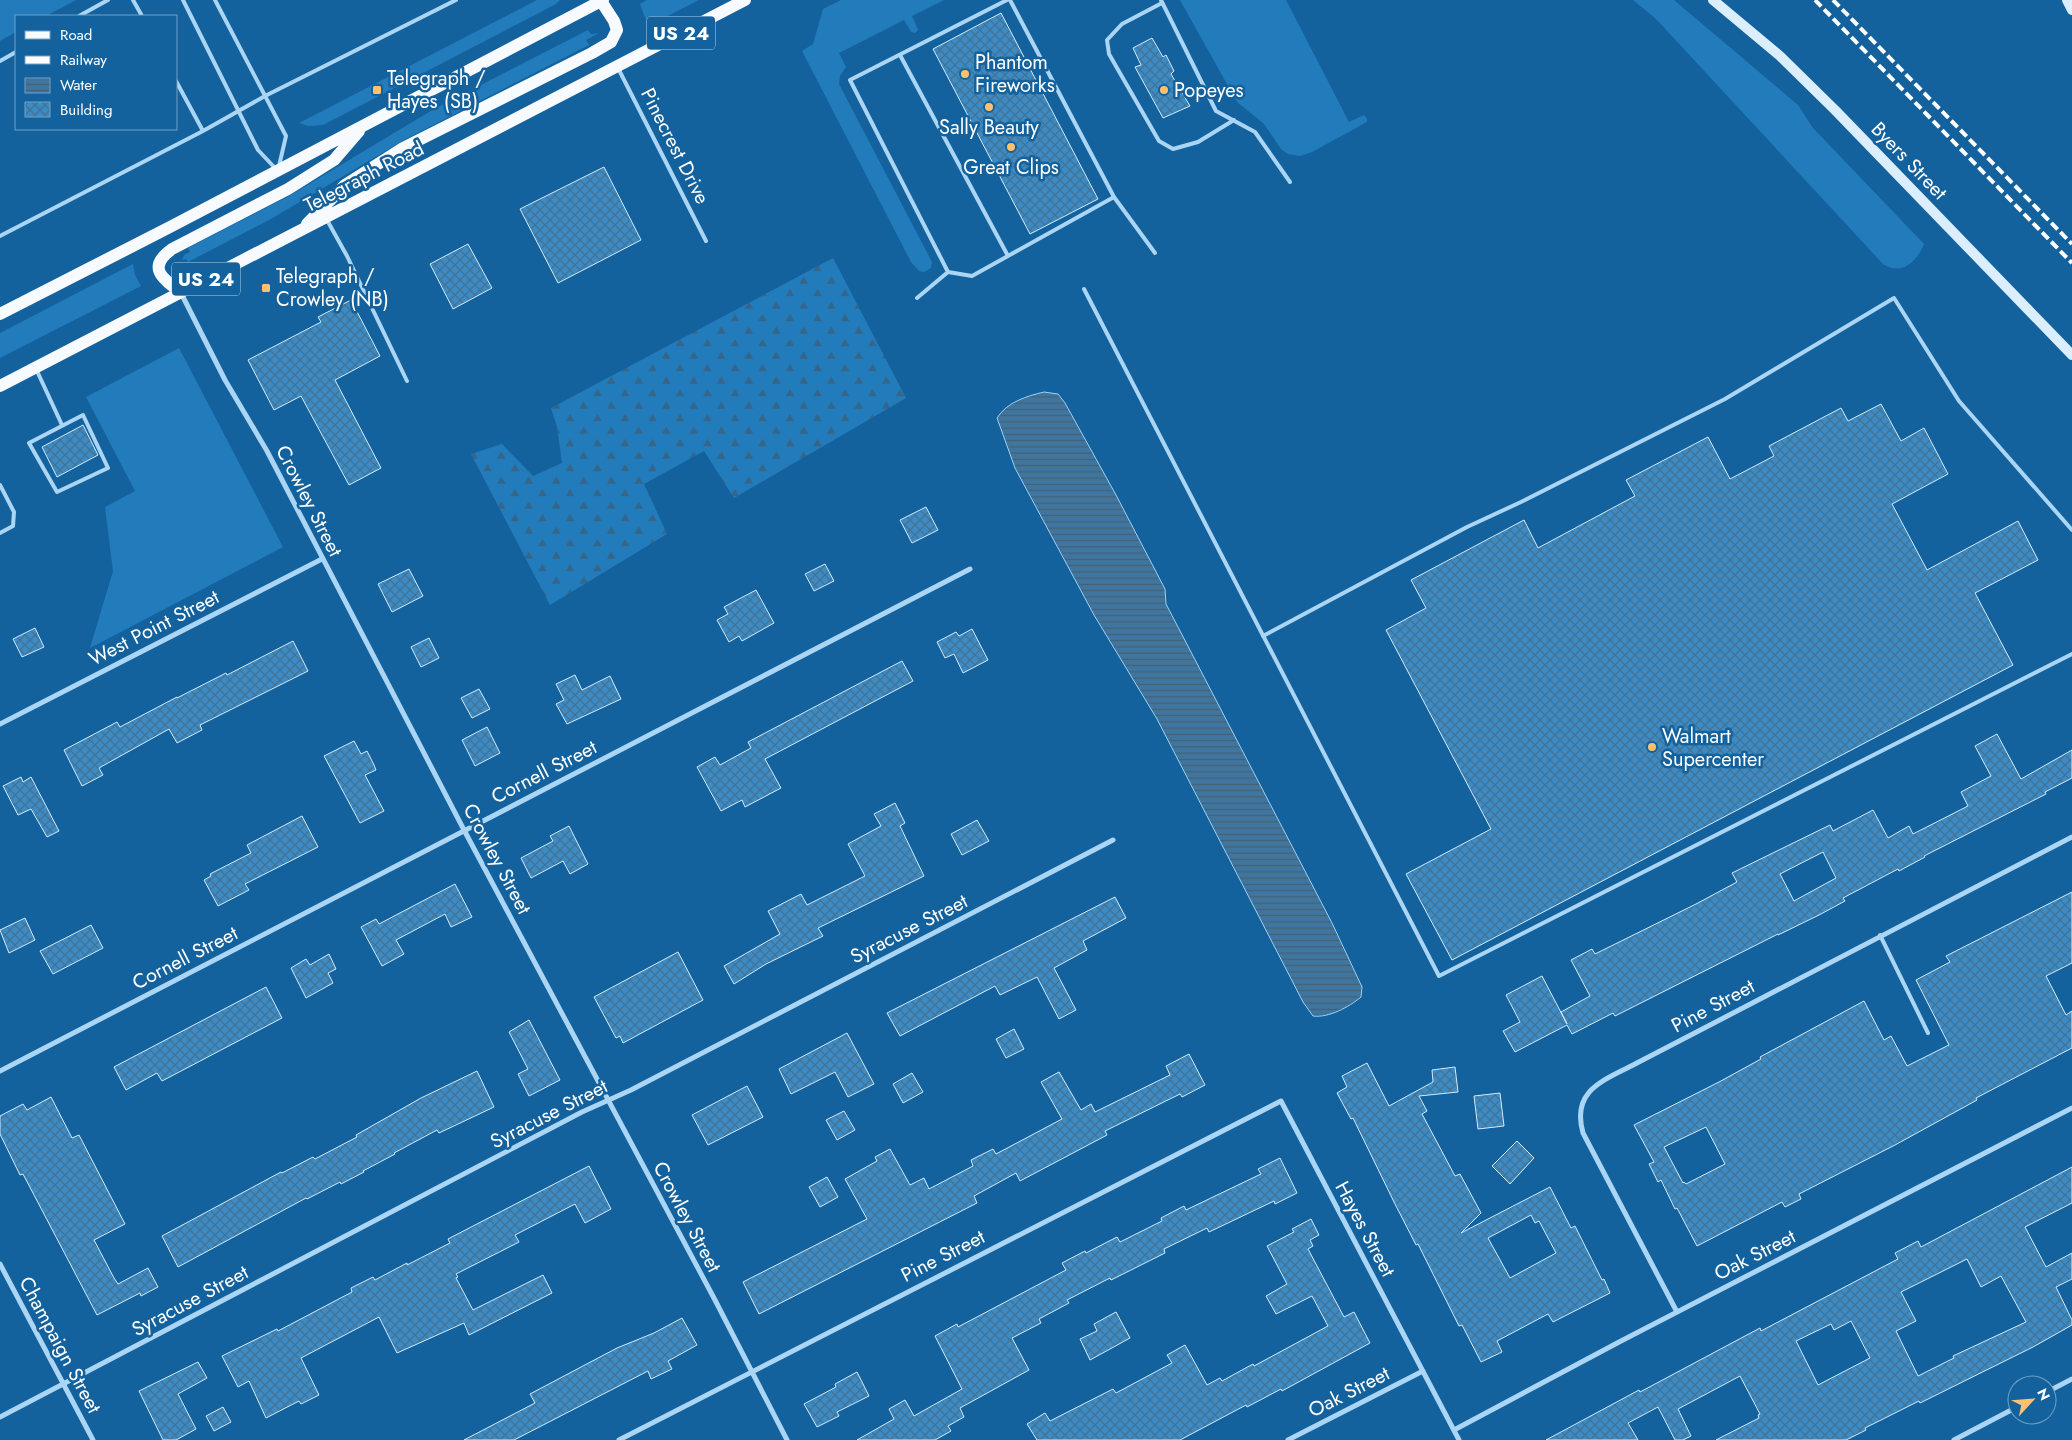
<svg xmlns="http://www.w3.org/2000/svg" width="2072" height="1440" viewBox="0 0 2072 1440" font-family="Jost,sans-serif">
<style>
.grass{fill:#227bbb}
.forest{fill:url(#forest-firs)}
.water{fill:url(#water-rules);stroke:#9cd2f7}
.building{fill:url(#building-cross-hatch);stroke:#d2ecfd;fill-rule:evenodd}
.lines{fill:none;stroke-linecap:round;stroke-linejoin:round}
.lane{stroke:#aad5f4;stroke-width:4}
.street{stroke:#aad5f4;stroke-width:5}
.secondary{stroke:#daeefd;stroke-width:10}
.primary{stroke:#f7fbff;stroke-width:12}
.rail{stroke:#fff;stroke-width:4;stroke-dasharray:9 4;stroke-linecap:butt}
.poi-dot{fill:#ffc16d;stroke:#13629e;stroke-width:2}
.labels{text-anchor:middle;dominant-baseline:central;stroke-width:5;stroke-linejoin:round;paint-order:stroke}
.shield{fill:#13629e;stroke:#b8d0e2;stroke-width:1}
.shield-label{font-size:19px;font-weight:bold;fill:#fff}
.poi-label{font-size:20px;fill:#fff;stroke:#13629e;text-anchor:start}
.street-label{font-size:20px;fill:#fff;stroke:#13629e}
</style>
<defs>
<pattern id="forest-firs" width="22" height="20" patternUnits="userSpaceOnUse" patternTransform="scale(1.25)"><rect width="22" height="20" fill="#227bbb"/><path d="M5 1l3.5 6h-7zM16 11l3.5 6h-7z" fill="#356689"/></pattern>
<pattern id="water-rules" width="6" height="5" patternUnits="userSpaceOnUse" patternTransform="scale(1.25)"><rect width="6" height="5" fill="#3f76a0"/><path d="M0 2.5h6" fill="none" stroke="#465f72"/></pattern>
<pattern id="building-cross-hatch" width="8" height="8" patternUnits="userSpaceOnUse" patternTransform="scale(1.25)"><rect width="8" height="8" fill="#3c8bc4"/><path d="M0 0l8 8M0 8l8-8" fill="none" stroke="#427294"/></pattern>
</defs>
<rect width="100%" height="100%" fill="#13629e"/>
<!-- grass -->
<path class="grass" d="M0,0h76l-30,16h-30v16l-16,9z
M537,0h23l-4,4 -233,121 -15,1 -9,-3z
M647,0h52l-51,26 -8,-22z
M841,0h103l-32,16 6,14 -3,3 -4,-1 -7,-12 -65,33 7,14 -6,9 -1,8 93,178 -1,6 -7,4 -5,-1 -8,-9 -109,-211 11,-7 10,-35z
M1180,0h106l63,122 15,-7 3,4v3l-55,30 -12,4 -12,-2 -7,-5 -17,-25 -27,-22z
M1633,0h41l124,105 15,23 111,116c-7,18 -23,32 -41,20l-227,-245z
M588,30l3,4 8,-1 -13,7 3,5 -185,95 -133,79 -83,43 -2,-3 -4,1 2,-5 6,-3 -2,-4 101,-52 145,-87z
M133,264l2,11 6,11 -141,72v-25z
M179,348l104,199 -193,101 23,-77 -8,-64 30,-16 -49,-94z"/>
<!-- forest -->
<path class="forest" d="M833,258l73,140 -172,100 -30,-47 -60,33 23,50 -117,71 -79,-151 31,-10 31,32 29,-13 -5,-36 -6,-19z"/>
<!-- water -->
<path class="water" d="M1044,392l14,2 7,9 51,92 49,94 1,15 166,319 30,64 -1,10c-12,10 -32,21 -48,19l-10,-14 -146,-283 -63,-104 -79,-147 -18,-50c10,-16 30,-22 47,-26z"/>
<!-- building -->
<path class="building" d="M1001,13l97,186 -68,35 -97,-185z
M1152,38l11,19 3,-2 8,16 -3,3 19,32 -27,12 -28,-51 6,-2 -8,-17z
M604,167l37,73 -83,43 -38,-74z
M468,244l24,44 -39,21 -23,-45z
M351,300l29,56 -45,24 46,88 -32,17 -48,-89 -27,14 -26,-50 73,-38 -3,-5z
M1881,404l20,37 23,-13 24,46 -56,30 35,66 91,-49 20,39 -63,33 38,72 -561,295 -46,-86 85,-45 -105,-199 40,-22 -15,-28 113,-60 14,28 97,-52 -9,-16 82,-43 22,42 44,-23 -5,-10 72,-38 7,13z
M83,425l15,30 -41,22 -15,-30z
M926,507l12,23 -26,13 -12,-23z
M825,564l9,17 -20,10 -9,-17z
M409,569l14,27 -31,16 -14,-28z
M756,590l18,33 -32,18 -3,-5 -10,6 -12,-22 11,-6 -4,-7z
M35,628l9,19 -22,10 -9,-18z
M972,629l16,31 -25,13 -9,-19 -9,4 -8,-16 19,-10 3,4z
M429,638l10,20 -18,9 -10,-20z
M293,641l15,30 -108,54 2,5 -25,13 -8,-14 -70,39 4,7 -21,11 -18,-36 53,-28 3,5 57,-30v1l49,-25 1,2z
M902,661l11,20 -148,78 16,29 -36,19 -3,-7 -21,11 -24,-44 18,-10 5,8 31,-17 -3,-6z
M575,675l7,15 28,-14 11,23 -54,25 -11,-20 8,-4 -8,-16z
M479,689l11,20 -18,9 -11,-20z
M487,727l13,26 -25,13 -13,-26z
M1997,734l24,45 51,-29v28l-27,14 1,2 -122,62 1,1 -26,14 -1,-2 -55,29 2,3 -26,14 -41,20v-1l-163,82 -2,-3 -41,21 -5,-9 -52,27 -12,-21 17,-9 -14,-27 36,-19 25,48 -6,-12 29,-16 -19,-36 21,-11 3,5 101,-50 41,-22 -5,-9 98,-48 3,6 40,-21 15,28 21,-12 4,8 55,-28 -7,-14 30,-16 -16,-30zM1823,852l13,26 -42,23 -14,-27z
M354,741l7,13 6,-3 7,14 2,5 -11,5 19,36 -24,12 -36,-67z
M21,777l2,5 8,-5 28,54 -12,6 -16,-28 -13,6 -15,-29z
M895,803l10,20 -5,3 24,50 -106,52 5,8 -57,28 -32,20 -10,-18 56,-32 -12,-23 33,-17 6,11 58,-29 -17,-32 33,-18 -7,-12z
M302,816l16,31 -73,37 4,6 -31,16 -14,-26 7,-4 -1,-2 41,-21 -4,-8z
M977,820l12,21 -27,14 -11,-21z
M569,826l19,38 -18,10 -7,-13 -32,17 -10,-20 32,-17 -3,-5z
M455,884l17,33 -21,10 -6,-13 -49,26 8,14 -22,12 -21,-39 15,-8 3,5z
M2072,892v71l-26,13 20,39 6,-4v37l-96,50 1,2 -82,45 -96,49 2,5 -16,8 -3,-5 -85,44 -20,-38 -2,1 -14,-29 -3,2 -9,-18 5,-2 -20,-37 85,-43 42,-23 -1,-2 104,-56 20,39 7,-4 16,30 42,-21 -33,-65 34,-18 -4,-6zM1706,1127l19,37 -39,20 -2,-2 -1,1 -19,-36z
M1115,897l11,21 -43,23 4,9 -33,18 22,42 -17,9 -22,-42 -37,18 -5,-9 -95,50 -13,-23z
M25,918l10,22 -26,13 -9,-23z
M91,925l12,23 -50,26 -13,-23z
M678,952l25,48 -80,43 -3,-7 -4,2 -22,-41z
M329,954l7,15 -8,4 5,10 -27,15 -15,-30 15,-9 4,6z
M266,987l16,31 -120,63 -5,-8 -31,17 -12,-23z
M529,1020l31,60 -31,16 -11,-22 10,-5 -19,-37z
M1014,1029l10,20 -18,9 -10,-19z
M847,1033l27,51 -26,13 -13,-25 -44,22 -12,-25z
M1189,1054l16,31 -23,12 -2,-3 -75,37 2,4 -87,46 -4,-8 -42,23 3,7 -218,111 -16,-32 124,-63 -22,-40 32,-18 -2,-4 15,-8 20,36 14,-7 5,11 44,-23 -2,-6 22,-11 3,5 66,-35 -21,-37 18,-10 22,38 10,-6 4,8 75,-37 -4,-9z
M1367,1063l22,43 44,-24 -1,-12 23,-3 3,25 -39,4 8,15 -5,3 33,62 5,-2 21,39 -20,20 89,-46 21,41 4,-2 27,54 2,-1 6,14 -57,29 -5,-8 -51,27 5,11 -21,10 -19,-37 -3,1 -41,-82 -2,1 -21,-41 -42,-86 -2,1 -14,-26 10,-6 -5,-11zM1531,1215l4,8 4,-2 17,32 -46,25 -22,-40z
M477,1071l17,36 -55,26 -2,-3 -43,23 1,1 -32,17 1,1 -23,12 -1,-2 -33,17 -1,-1 -128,69 -16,-31 119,-64 1,1 31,-16 2,2 42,-22 -1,-2 65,-37z
M912,1073l11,19 -20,11 -10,-19z
M747,1086l16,31 -55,28 -16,-30z
M1500,1093l4,33 -26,3 -4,-33z
M51,1097l21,41 7,-3 46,89 -31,16 20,38 4,6 30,-16 10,19 -17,9 -1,-3 -43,22 -74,-141 -3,1 -20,-41v-18l23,-12 4,6z
M844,1111l11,19 -18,10 -11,-20z
M1517,1141l17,17 -24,26 -18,-18z
M1280,1158l17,35 -22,11 -1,-3 -65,31 -2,-4 -43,21 1,4 -54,27 -1,-2 -43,22 2,3 -30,16 2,4 -29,15 17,32 -69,38 4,9 -16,9 3,5 -16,9h-78l37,-21 -5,-10 16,-9 9,16 48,-27 -27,-53 22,-12 1,3 108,-57 -4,-7 23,-12 1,2 31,-16 3,5 42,-21 -1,-3 23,-12 2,4 75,-36 -3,-5z
M589,1166l22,43 -26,14 -10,-19 -60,31 4,7 -63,32 2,3 -2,1 17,32 70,-35 9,18 -83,42 -5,-12 -67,30 -18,-36 -78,41 18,37 -18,9 -2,-3 -33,17 -17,-37 -11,6 -16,-31 55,-27 1,2 74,-39 -1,-4 22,-11 2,3 32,-17v2l43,-22 -2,-4z
M2072,1167v36l-47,24 21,40 26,-14v26l-16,8 16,33v5l-39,22 -113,56 -1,-2 -54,27 1,2 -20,10h-130l43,-22 -1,-3 2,-1 -20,-38 -62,33 13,27 -8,4h-8l-17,-33 -30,16 10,17h-92l93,-50 1,2 120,-64 1,3 137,-72 -3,-6 23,-12 3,6zM1967,1259l14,28 20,-11 25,46 -73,34 1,2 -36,18 -22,-45 20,-10 -15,-29zM1851,1321l19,37 -52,27 -22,-44 35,-17 3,6z
M827,1177l11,20 -18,10 -11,-20z
M1311,1219l8,16 -9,5 3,6 -5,3 36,68 10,-5 16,31 -88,48 -1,-2 -34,18 -1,-2 -66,35h-143l-10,-16 18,-11 5,8 63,-32 3,4 56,-30 -5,-8 18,-10 22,40 13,-7 2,3 31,-17 1,2 74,-40 -16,-30 -36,18 -10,-18 21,-12 -20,-38 27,-14 -2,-3z
M1116,1312l14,26 -40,22 -10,-21 17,-8 -3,-7z
M682,1318l15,27 -29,16 4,8 -21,10 -3,-8 -134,69h-50l71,-37 -5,-9 87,-46 37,-15z
M198,1362l9,16 -29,16 18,35 -20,11h-13l-24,-49z
M857,1372l12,24 -32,16 2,4 -22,11 -13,-23 32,-17 -1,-3z
M223,1407l8,15 -17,9 -8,-15z"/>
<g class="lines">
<!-- lane -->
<path class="lane" d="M133,0l9,16
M183,0l75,150 17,18
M215,0l71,136 -7,30
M1010,0l104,197 41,56
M1161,0l55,111 39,21 35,50
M1162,3l-40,21 -15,16 2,14 50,87 14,8 25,-7 36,-22
M79,16l29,-16
M900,55l108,201
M0,61l16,-9
M618,68l88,173
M203,131l62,-35 191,-96
M327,220l20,36 60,125
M0,236l203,-105 -27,-50
M948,272l24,4 142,-79
M1084,289l355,687 633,-322
M917,298l31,-26 -98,-192 157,-80
M37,371l25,54
M83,415l25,53 -51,24 -28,-49z
M0,485l14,27 -1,14 -13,7
M1263,636l204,-109 54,-25 204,-103 169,-101 65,103 113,129
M1880,935l48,98"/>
<!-- street -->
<path class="street" d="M181,293l44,87 42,71 197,379 251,470 72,140
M0,724l322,-165
M0,1071l970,-502
M0,1264l93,176
M1677,1312l-94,-179c-12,-43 20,-52 52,-69l437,-227
M2047,1392l25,-13
M0,1417l582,-305 49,-22 482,-250
M1454,1430l167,-89 451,-233
M619,1440l662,-339 178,339
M1288,1440l135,-69
M1954,1440l63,-33"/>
<!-- secondary -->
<path class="secondary" d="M1713,0l67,56 55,54 237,245
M2067,0l5,10"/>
<!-- primary -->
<path class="primary" d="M307,224l38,-39 58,-37 189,-95 19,-11 6,-12 -3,-9 -13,-20
M181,292c-20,-14 -34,-25 -9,-43l116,-60 46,-29 25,-29
M0,314l170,-87 433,-227
M0,386l745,-386"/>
<!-- rail -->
<path class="rail" d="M1815,0l257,263
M1833,0l239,244"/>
</g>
<!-- markers -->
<g class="poi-dot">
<circle cx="965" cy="74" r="5"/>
<rect x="372" y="85" width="10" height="10" rx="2.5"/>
<circle cx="1164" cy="90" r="5"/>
<circle cx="989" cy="107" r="5"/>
<circle cx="1011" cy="147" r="5"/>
<rect x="261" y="283" width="10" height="10" rx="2.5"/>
<circle cx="1652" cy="747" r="5"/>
</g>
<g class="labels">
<!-- shield labels -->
<g class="shield">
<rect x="647" y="16.5" width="68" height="33" rx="4"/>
<rect x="172" y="262.5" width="68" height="33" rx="4"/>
</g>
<g class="shield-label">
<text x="681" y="33">US 24</text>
<text x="206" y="279">US 24</text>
</g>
<!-- poi labels -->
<g class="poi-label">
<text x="975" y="62">Phantom<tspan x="975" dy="23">Fireworks</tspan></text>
<text x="387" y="78">Telegraph /<tspan x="387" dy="23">Hayes (SB)</tspan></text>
<text x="1174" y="90">Popeyes</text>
<text x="989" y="127" text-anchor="middle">Sally Beauty</text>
<text x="1011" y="167" text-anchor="middle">Great Clips</text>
<text x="276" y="276">Telegraph /<tspan x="276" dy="23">Crowley (NB)</tspan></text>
<text x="1662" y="736">Walmart<tspan x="1662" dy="23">Supercenter</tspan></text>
</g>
<!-- street labels -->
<g class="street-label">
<text transform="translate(675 146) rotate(63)">Pinecrest Drive</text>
<text transform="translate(1909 161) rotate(46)">Byers Street</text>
<text transform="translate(364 177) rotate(-27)">Telegraph Road</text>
<text transform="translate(309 501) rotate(63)">Crowley Street</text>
<text transform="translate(154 628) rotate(-27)">West Point Street</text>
<text transform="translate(544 772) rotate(-27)">Cornell Street</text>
<text transform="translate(497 859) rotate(62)">Crowley Street</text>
<text transform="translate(909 929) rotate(-27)">Syracuse Street</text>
<text transform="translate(185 958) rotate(-27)">Cornell Street</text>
<text transform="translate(1713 1006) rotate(-28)">Pine Street</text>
<text transform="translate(549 1114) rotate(-27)">Syracuse Street</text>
<text transform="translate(687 1217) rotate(62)">Crowley Street</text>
<text transform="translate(1365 1229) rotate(62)">Hayes Street</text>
<text transform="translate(1755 1255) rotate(-27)">Oak Street</text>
<text transform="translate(943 1256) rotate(-27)">Pine Street</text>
<text transform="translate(190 1301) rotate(-28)">Syracuse Street</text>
<text transform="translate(60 1345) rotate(62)">Champaign Street</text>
<text transform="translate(1349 1392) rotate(-27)">Oak Street</text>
</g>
</g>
<!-- legend -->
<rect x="15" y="15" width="162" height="115" fill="#13629e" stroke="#71a1c5"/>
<rect x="25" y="31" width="25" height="8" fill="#f7fbff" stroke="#71a1c5"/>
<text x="60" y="40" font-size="15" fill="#ffffff">Road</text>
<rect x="25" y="56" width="25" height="8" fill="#ffffff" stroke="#71a1c5"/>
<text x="60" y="65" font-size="15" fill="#ffffff">Railway</text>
<rect x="25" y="78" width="25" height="15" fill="url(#water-rules)" stroke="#71a1c5"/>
<text x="60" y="90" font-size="15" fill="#ffffff">Water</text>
<rect x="25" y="102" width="25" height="15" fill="url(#building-cross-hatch)" stroke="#71a1c5"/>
<text x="60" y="115" font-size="15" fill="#ffffff">Building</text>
<!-- north arrow -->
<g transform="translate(2032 1400) rotate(64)"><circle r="24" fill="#13629e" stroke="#71a1c5"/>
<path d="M0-4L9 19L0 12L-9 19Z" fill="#ffc16d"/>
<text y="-8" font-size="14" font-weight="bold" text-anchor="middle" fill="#ffffff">N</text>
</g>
</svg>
